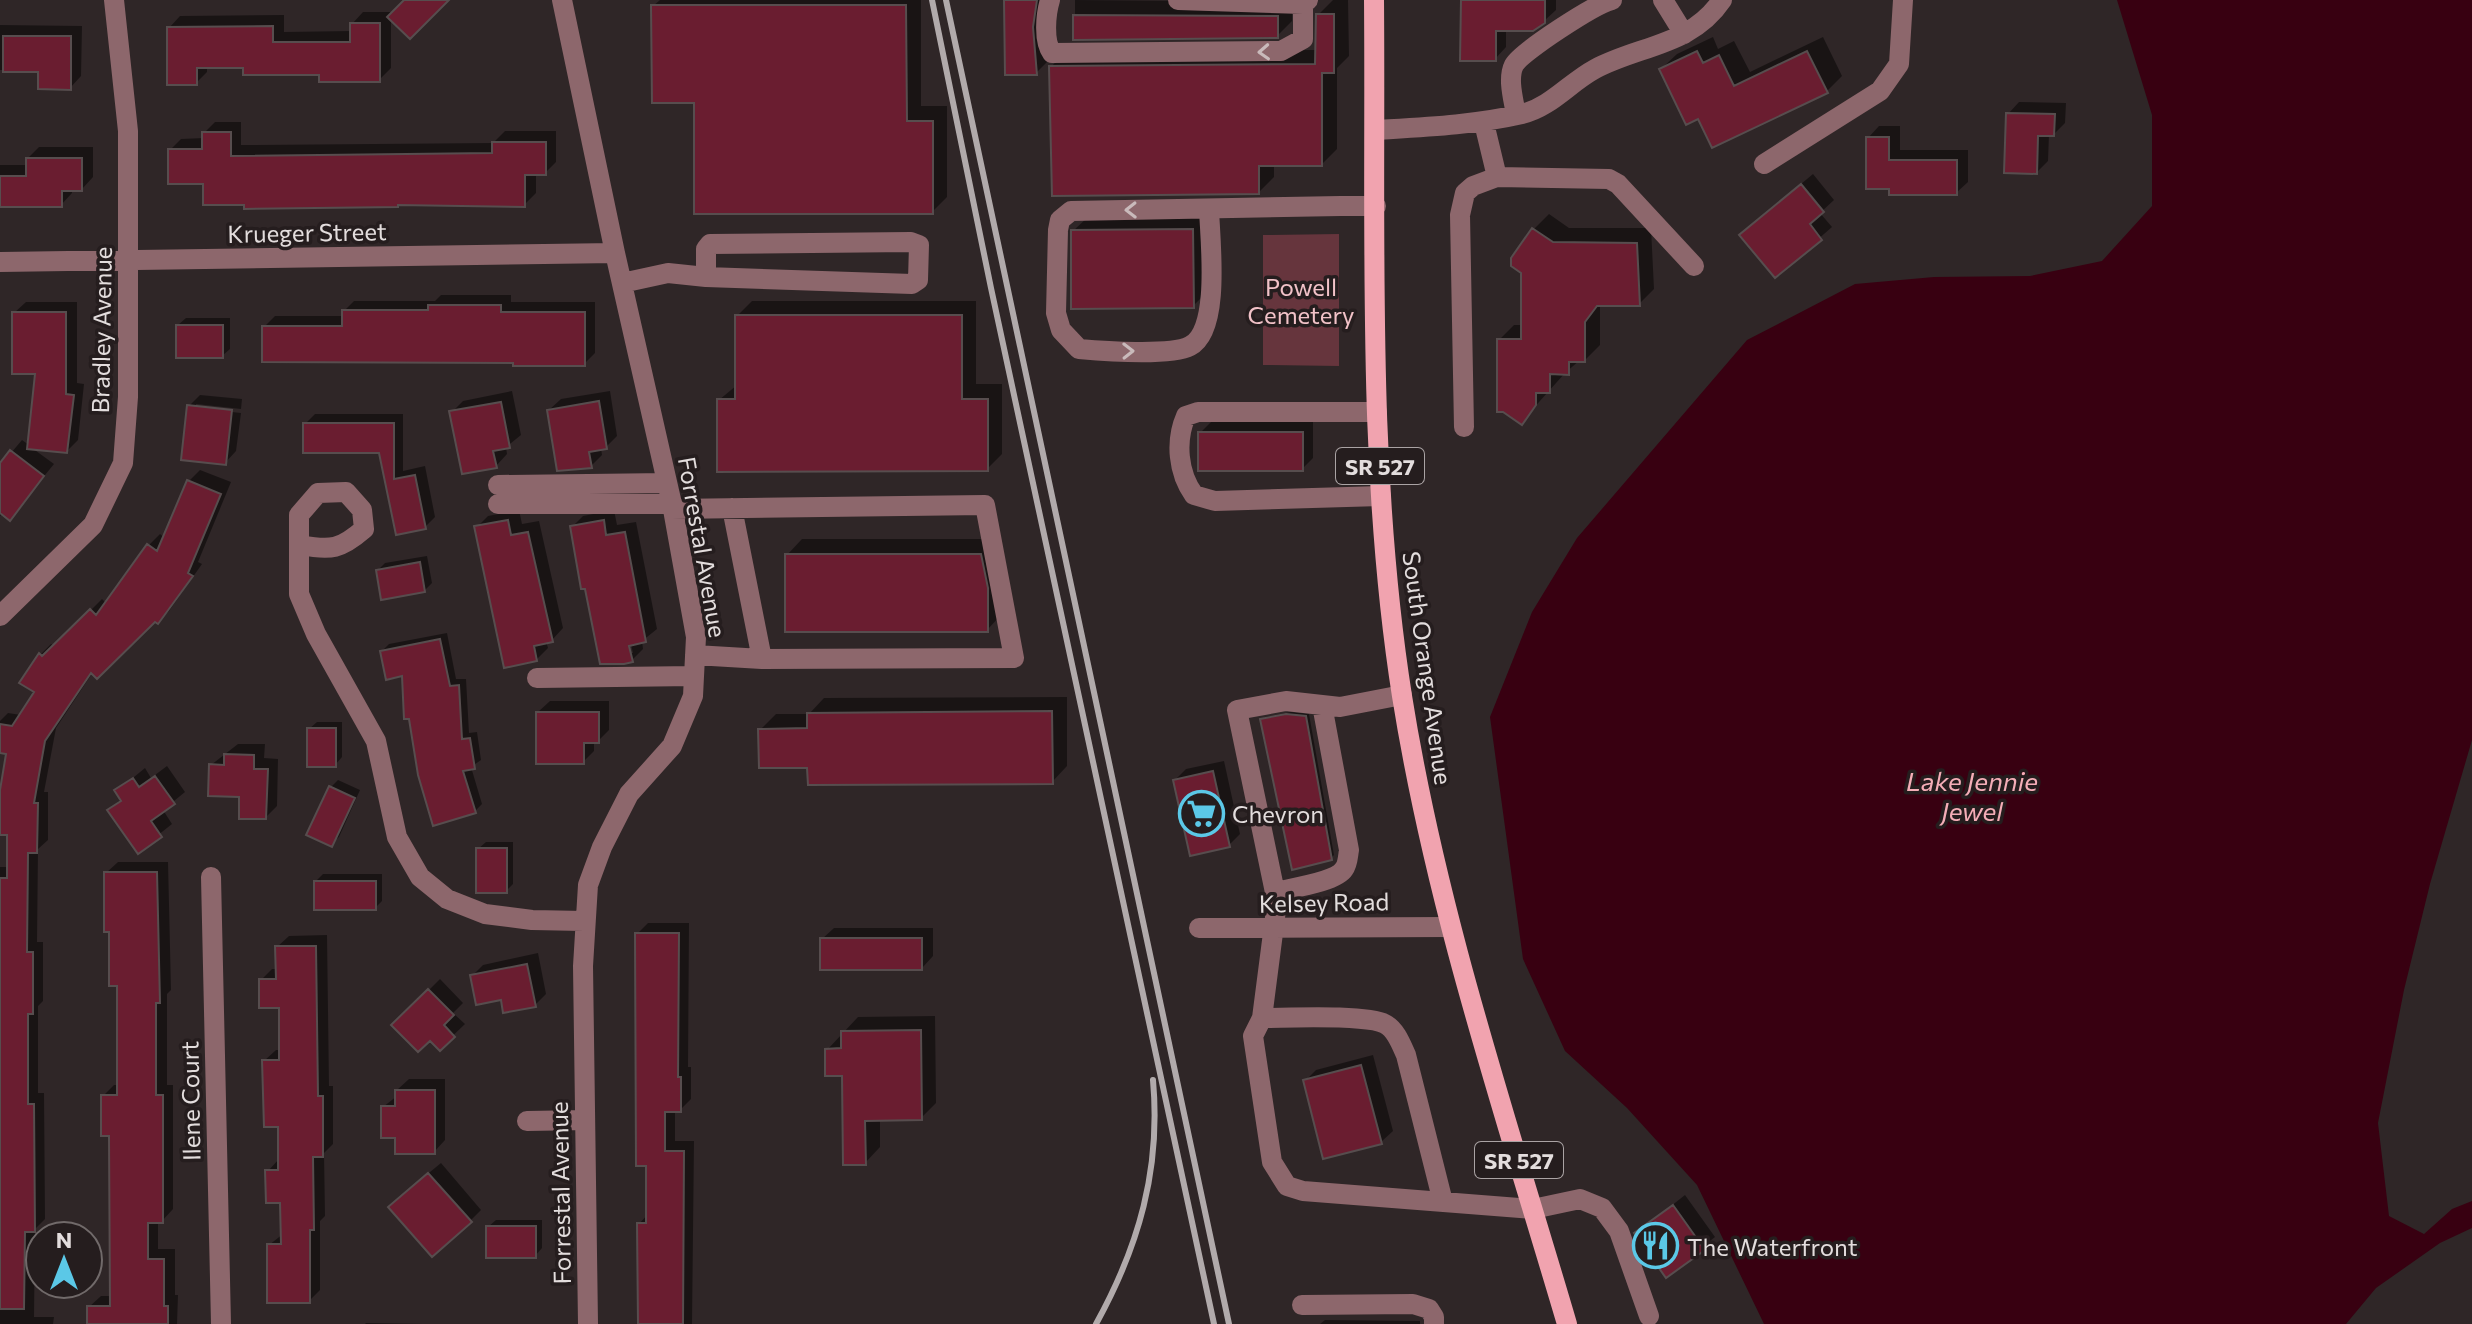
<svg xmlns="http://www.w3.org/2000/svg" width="2472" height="1324" viewBox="0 0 2472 1324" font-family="Commissioner,sans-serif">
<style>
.green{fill:#66353d}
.water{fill:#380011}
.shadow{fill:#0007;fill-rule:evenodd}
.building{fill:#6a1d30;stroke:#574d4e;stroke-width:2}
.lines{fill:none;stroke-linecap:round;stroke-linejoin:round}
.minor{stroke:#8d676c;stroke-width:20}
.major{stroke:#f1a3af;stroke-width:20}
.rail{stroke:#b1aaab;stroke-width:6}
.oneway{stroke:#c9babb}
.labels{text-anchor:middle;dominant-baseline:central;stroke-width:7;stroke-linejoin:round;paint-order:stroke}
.shield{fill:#251d1e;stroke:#aaa3a4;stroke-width:2}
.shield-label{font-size:22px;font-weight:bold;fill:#e3dddd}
.street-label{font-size:24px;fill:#e3dddd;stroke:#251d1e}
.park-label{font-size:24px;fill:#f2c2c8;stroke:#251d1e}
.poi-label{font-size:24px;fill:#e3dddd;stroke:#251d1e;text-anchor:start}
.water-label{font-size:26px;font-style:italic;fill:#f4adb7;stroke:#251d1e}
</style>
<rect width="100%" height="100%" fill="#2f2627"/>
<!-- green -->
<path class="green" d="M1339,234v132l-76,-1v-130z"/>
<!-- water -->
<path class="water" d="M2117,0h355v740l-42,144 -26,106 -26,133 11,93 35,18 28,-25 20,-8v27l-32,15 -64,45 -30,36h-582l-67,-139 -70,-77 -62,-57 -42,-92 -33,-242 42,-105 45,-74 170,-198 108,-56 79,-7 96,-1 72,-15 50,-55v-91z"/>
<!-- shadow -->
<path class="shadow" d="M406,0h40l-55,18v50l-12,12 -134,-14h-38v6l-11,11 -27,-55 11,-12 104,-1v17l68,-1v-7l11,-12h28v4z
M660,0h261v106h26v91l-15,15 -236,-111 -43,-95z
M1006,0h42l3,58 -15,15z
M1075,0l217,2v19l-15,15 -202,2z
M1333,0h15l1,56 -12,12v81l-15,15h-48v13l-15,15 -208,-125 15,-16 251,-1 1,-35z
M1463,0h93v10l-12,11 -38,8v18l-11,12z
M0,25l82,1 -1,50 -11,12 -30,-18h-40z
M1713,37l5,12 16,-8 16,31 73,-35 19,39 -15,15 -128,25 -38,-47 16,-15z
M2019,102l47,1 -1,20 -11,11h-5l-1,27 -11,11 -29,-58z
M215,122h26v23l252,-2 12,-12h51v31l-11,11h-9v20l-12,12 -278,-2 -41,-21 -35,-32 11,-11 23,-1v-5z
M1879,126h21v24h68v32l-12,11h-65l-23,-55z
M39,147h54v30l-11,12h-10v4l-11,12h-61v-40h28v-7z
M1813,174l21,26 -14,13 12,14 -56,49 -23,-52z
M1549,214l20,14h82l3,61 -15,15 -39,1v40l-15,15h-5l-15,13 -44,49 -22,-82 15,-15h9v-53l-10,-14 21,-29z
M1208,215v76l-15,15 -120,-75 16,-15z
M441,295h70v7h84v51l-11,11 -69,-3 -251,-34 11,-11h69v-5l10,-10h81z
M752,301h224v83h26v70l-15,15 -268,-69 18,-15v-69z
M26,302h51v81l7,1 -6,56 -11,11 -35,-3 22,16 -44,54 -7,-5 -3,3v-50l22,-26 7,5 8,-73 -23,-59z
M186,318h44v31l-8,7 -44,-31z
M512,391l9,44 -15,12 1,7 -11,12 -44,-54 11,-11z
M610,391l7,45 -11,11 -5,1 1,7 -11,11 -42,-56 12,-11z
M200,395l42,4 -1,10 -45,-5v4l45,5 -5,38 -11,12 -36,-57z
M315,414h88v57l22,-5 10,51 -10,10 -28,5 -17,-81 -75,-27z
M1212,421h101v37l-11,11 -102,-36z
M200,470l31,12 -33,80 4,2 -33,47 -11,11 -3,-3 -62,53 -37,56 -12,64h4v48l-10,9 -1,93h6v59l-5,5v87h6l1,126 -10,10 -1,88h20l-1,7h-53v-457h9v-34h-9v-41l8,-39 -8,-2v-30l8,-8 13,2 16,-23 3,-37 11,-11 4,2 47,-47 4,4 43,-58 11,-11 5,4 24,-57z
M519,510l3,14 17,-3 24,107 -11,12 -6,1 2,7 -12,12 -59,-133 11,-11z
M614,510l3,15 19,-3 21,107 -15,12 1,8 -11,11 -60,-133 11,-11zM625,636h4l4,17h-4z
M802,539h194l6,75 -15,16 -200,-75z
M427,556l5,27 -7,7 -47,-20 7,-7z
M447,633l9,46h10l3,54 8,-1 4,28 -10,7 11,37 -7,7 -71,-137 -22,-23 7,-7z
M1067,697v69l-15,16 -243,-16 -49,-36 16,-16h33l15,-16z
M550,701h59v29l-11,11h-4v10l-11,11 -45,-50z
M1291,712l18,2 25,141 -3,3 -69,-138 3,-3z
M317,722h25v35l-7,8 -26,-36z
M238,744h27l-1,14 14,1 -1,47 -11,11 -55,-52z
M1224,761l16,73 -11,11 -54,-65 11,-11z
M167,766l18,26 -22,18 9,14 -34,27 -28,-40 12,-13 -5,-7 28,-23 6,10z
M338,780l22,10 -21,47 -8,7v-57z
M486,842h27v42l-7,7 -28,-42z
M118,862h50l3,128 -4,4v91h6v124l-11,12h-4v28h17v46h3l-1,29h-71l-17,-17 12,-11h11l-1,-162 -8,-38 11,-11h5v-101l-13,-111z
M323,874h59v27l-7,7 -59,-27z
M648,923h41l-1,144h3v32l-11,11h-5v31h19l-2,183h-53v-100l9,-10 -11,-280z
M834,928h99v28l-11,12 -100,-29z
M327,935l2,151h4v58l-9,9 1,63 -5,5v69l-11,11 -40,-56 14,-11 -1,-33 -14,-30 11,-12 1,-34 -16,-64 12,-11h5v-44l-20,-26 11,-11h6l-1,-22 12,-11z
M538,953l8,41 -11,11 -33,-8 -30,-21 11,-11z
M440,979l23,24 -10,10 12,11 -25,24 -10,-10 -36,-13z
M935,1016l1,87 -15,15 -41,1v28l-15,16 -21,-89 -17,-24 31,-33z
M1373,1055l20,76 -12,11 -76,-61 11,-11z
M409,1079h36v61l-11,12 -37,-16 -14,-29 14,-11v-6z
M441,1163l40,47 -11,11 -68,-26z
M1685,1195l30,42 -48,38 -30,-42z
M496,1220h46v28l-7,8 -47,-29z
M1325,1320l95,1v3h-100z
M366,1323l57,1h-58z"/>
<!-- building -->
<path class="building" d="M404,0h45l-39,39 -23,-22z
M1004,0h33l-4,27 4,48h-32z
M1461,0h84v23l-12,8h-37v30h-36z
M651,5h255l1,116h26v93h-239v-111h-42z
M1316,14h18v59h-12v93h-63v28l-207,2 -3,-130 266,-2z
M1073,15l205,1v22l-205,2z
M350,23h30v59h-61v-7h-76v-7h-46v17h-30v-58l106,-1v16h77z
M3,36h68v54l-33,-1v-17h-35z
M1697,51l6,12 16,-8 15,31 73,-35 21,42 -116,55 -14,-29 -12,6 -27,-56z
M2006,113l49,1 -1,22h-16l-1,38 -33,-1z
M202,132h29v24l261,-3v-11h54v33h-21v32l-127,-2v2l-154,2v-4h-41v-21h-35v-35h34z
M1866,137h23v23h68v35h-68v-6h-23z
M26,158h56v33h-20v16h-62v-31h26z
M1801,184l23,28 -14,12 12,16 -47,38 -36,-43z
M1532,228l21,14 84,1 3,63h-43l-12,16v40h-16v13l-19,-1v19h-14v12l-14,20 -19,-13h-6v-73h24v-66l-10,-7v-8z
M1193,229l1,79 -123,1v-79z
M428,305h73v7h84v54h-72v-3l-251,-1v-36h80v-16h86z
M12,312h54v82l8,1 -7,58 -40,-4 8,-75h-23z
M735,315h227v84h26v72l-271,1v-73h18z
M176,325h47v33h-47z
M599,401l8,48 -18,3 3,16 -35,3 -10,-61z
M501,402l9,46 -17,3 4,17 -35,6 -13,-63z
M187,405l45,5 -6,55 -45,-5z
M303,423h91v56l21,-4 11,54 -30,6 -17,-82h-76z
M1198,432h105v39h-105z
M10,450l34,26 -34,45 -10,-8v-50z
M187,480l34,14 -33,79 5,3 -35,48 -3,-2 -58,57 -6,-6 -46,68 -11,62h4l-1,50h-9l-1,99h6v62h-5v90h6l1,128h-10l-1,77h-24v-431h7v-43h-7v-45l6,-36 -6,-1v-29l12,2 22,-34 -15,-9 20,-30 3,3 48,-47 6,6 51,-71 10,7z
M508,520l3,15 17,-3 25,110 -19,4 3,15 -33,7 -30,-142z
M604,520l2,15 19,-3 21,110 -17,4 4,16 -9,2h-24l-15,-75h-4l-11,-63z
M785,554h196l7,34v44h-203z
M420,562l5,30 -44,8 -5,-30z
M440,639l10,47 9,-1 3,54 8,-1 5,31 -12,2 13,42 -43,13 -15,-51 -9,-56h-5l-2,-43 -16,4 -6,-29z
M1052,711l1,73 -245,1 -1,-17h-48l-1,-39 49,-1v-15z
M536,712h63v31h-15v21h-48z
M1286,714l20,2 26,144 -40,10 -32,-151z
M307,728h29v39h-29z
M224,754l30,1v14h14l-2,50h-27v-22l-31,-1 1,-32 15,1z
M1213,771l17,76 -40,9 -17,-76z
M155,776l20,28 -24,17 11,16 -24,17 -31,-44 14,-9 -7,-11 19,-12 6,9z
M329,786l26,12 -23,49 -26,-12z
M476,848h31v45h-31z
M104,872h53l3,131h-4v92h7v128h-15v36h16v47h4v18h-81v-18h23l-1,-170h-8v-41h16v-109h-8v-54h-5z
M314,881h62v29h-62z
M635,933h44l-1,144h3v35h-16v39h19l-1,173h-45l-1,-101h9v-57h-10z
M820,938h102v32h-102z
M275,946h41l2,150h5v61h-10l1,73h-4v73h-43v-59h14l-1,-41h-14l-1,-33h13v-43h-14l-2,-67h17v-52h-20v-29h17z
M527,964l9,43 -33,6 -2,-13 -25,5 -6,-30z
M428,989l26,26 -10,10 11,12 -15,14 -10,-10 -12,11 -27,-27z
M921,1030l1,90 -57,1 1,44h-23l-1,-89h-17v-27l16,-1v-17z
M1361,1065l21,79 -59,15 -20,-79z
M395,1090h40v64h-40v-16h-14v-32h14z
M428,1173l44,49 -40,35 -44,-50z
M1673,1205l32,45 -39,28 -32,-45z
M486,1226h50v32h-50z"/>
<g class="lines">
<!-- minor -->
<path class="minor" d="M562,0l53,253 57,251 24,133 -3,59 -21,50 -43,48 -27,53 -14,38 -5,81 5,358
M1050,0c-4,13 -7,41 2,53l229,-2 22,-12v-35
M1178,0l125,4 5,-4
M1663,0l21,34
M1516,115c-2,-14 -9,-36 -2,-50 7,-13 81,-61 98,-65
M1484,123l13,54
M1375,130c50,-3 99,-5 147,-16 29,-7 47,-31 73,-45 45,-24 96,-23 127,-69
M1764,164l116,-73 19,-27 4,-64
M1209,209c1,31 12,121 -19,137 -19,10 -88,5 -111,3l-18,-19 -5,-17 2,-83 2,-10 11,-9 270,-5h35
M0,262l615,-9
M622,283l46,-10 38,4 206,7 6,-4 1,-35 -8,-3 -201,2 -4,5v28
M1377,412h-179l-12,4c-11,25 -8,57 8,79l21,6 166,-5
M1464,427l-4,-212 5,-22 8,-7 24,-9 112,2 9,5 76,82
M498,485l169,-2
M498,504h174
M732,508l30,151
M673,509l312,-4 29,153 -252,1 -67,-4
M301,545c30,6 40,4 63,-16l-2,-19 -16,-18 -28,1 -19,22v79l17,40 60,107 21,96 23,40 27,22 38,15 47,6 52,1
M0,616l93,-91 30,-62 5,-66v-266l-14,-131
M537,678l157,-2
M1402,695l-62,12 -54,-6 -49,9 40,192 -15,116 -9,18 19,126 15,24 16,5 230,18 47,-10 22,9 17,23 30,85
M211,877l10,447
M1275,892c16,-4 61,-10 69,-23 4,-5 4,-14 5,-19l-27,-145
M1199,928l251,-1
M1262,1018c25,0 104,-4 123,6 11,6 16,20 21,31l37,147
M527,1121l58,-1
M1302,1305l111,-1 16,5 5,8v7"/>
<!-- major -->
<path class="major" d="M1374,0c2,232 -8,467 28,696 34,214 104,421 165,628"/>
<!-- rail -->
<path class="rail" d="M932,0l59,288 223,1036
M946,0l283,1324
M1096,1324c43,-78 65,-155 57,-244"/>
</g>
<!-- one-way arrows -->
<defs><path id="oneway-chevron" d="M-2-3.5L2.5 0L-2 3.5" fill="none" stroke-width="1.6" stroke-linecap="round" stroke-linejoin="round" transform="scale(2)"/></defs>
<g class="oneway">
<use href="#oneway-chevron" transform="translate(1264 52) rotate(177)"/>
<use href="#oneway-chevron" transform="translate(1131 210) rotate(179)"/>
<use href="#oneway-chevron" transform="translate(1128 351) rotate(-1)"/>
</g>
<!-- icons -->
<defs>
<symbol id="supermarket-ring" viewBox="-11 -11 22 22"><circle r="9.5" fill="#251d1e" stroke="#5bc8e7" stroke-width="1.5"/><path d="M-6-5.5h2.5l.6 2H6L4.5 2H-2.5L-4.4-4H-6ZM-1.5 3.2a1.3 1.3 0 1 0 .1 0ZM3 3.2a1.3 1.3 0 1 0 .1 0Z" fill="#5bc8e7"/></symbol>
<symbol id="restaurant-ring" viewBox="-11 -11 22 22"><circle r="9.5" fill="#251d1e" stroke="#5bc8e7" stroke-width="1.5"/><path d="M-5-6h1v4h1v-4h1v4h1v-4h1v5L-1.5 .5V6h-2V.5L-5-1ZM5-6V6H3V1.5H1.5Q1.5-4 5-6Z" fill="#5bc8e7"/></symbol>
</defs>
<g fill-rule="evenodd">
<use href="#supermarket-ring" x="1176" y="788" width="51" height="51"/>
<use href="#restaurant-ring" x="1630" y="1220" width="51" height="51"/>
</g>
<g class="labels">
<!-- shield labels -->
<g class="shield">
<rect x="1336" y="448" width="88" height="36" rx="6"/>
<rect x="1475" y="1142" width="88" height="36" rx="6"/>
</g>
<g class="shield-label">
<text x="1380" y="466">SR 527</text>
<text x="1519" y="1160">SR 527</text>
</g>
<!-- street labels -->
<g class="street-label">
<text transform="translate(307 232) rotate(-1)">Krueger Street</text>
<text transform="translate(101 330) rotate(-89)">Bradley Avenue</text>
<text transform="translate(703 547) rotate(80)">Forrestal Avenue</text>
<text transform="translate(1428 668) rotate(82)">South Orange Avenue</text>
<text transform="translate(1324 902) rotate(-1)">Kelsey Road</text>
<text transform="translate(190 1101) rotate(-91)">Ilene Court</text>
<text transform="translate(560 1193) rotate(-91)">Forrestal Avenue</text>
</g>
<!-- park labels -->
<g class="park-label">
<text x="1301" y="286">Powell<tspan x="1301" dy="28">Cemetery</tspan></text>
</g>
<!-- poi labels -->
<g class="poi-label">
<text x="1232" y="813">Chevron</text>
<text x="1687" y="1246">The Waterfront</text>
</g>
<!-- water labels -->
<g class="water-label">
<text x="1972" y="780">Lake Jennie<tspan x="1972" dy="30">Jewel</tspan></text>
</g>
</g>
<!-- north arrow -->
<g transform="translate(64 1260)"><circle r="38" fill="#251d1e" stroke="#716a6a" stroke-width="2"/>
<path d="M0-6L14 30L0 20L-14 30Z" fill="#5bc8e7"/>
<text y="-12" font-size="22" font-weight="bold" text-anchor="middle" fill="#e3dddd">N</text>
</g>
</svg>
